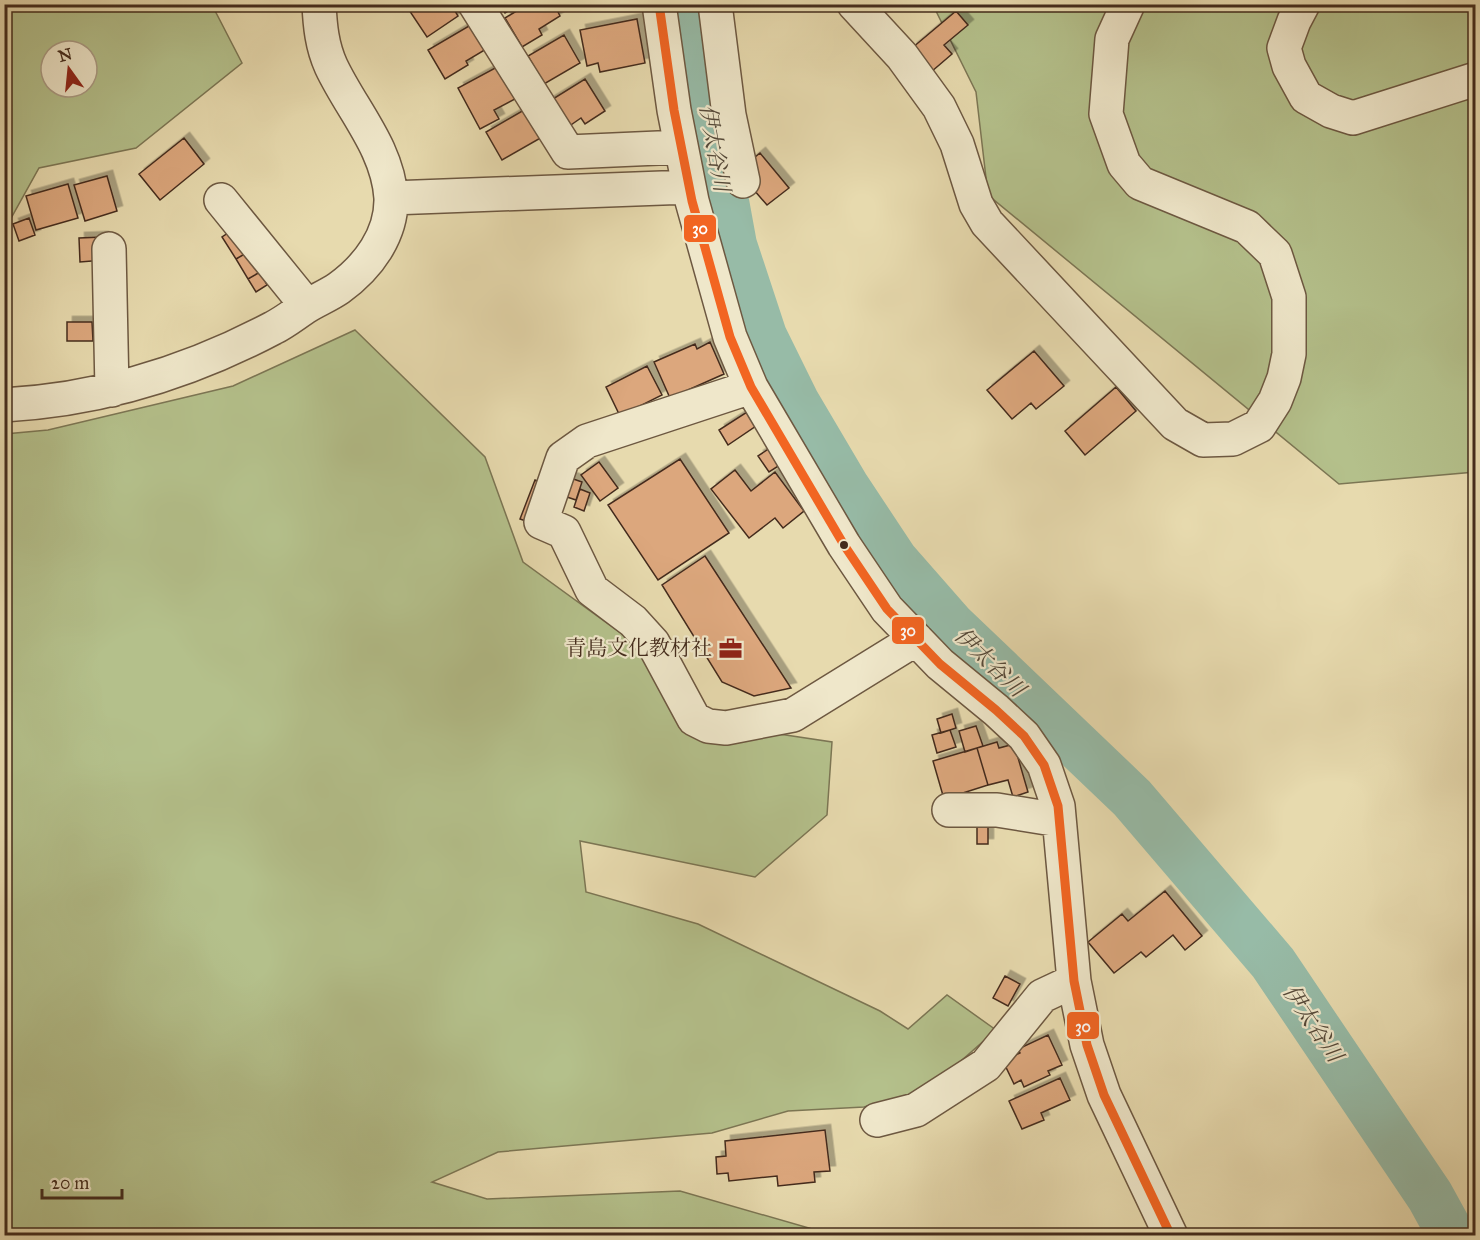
<svg xmlns="http://www.w3.org/2000/svg" width="1480" height="1240" viewBox="0 0 1480 1240" font-family="'IM FELL Great Primer','Noto Serif JP',serif">
<style>
.green{fill:#b4c08b;stroke:#7c7654;stroke-width:1.5;fill-rule:evenodd}
.lines{fill:none;stroke-linecap:round;stroke-linejoin:round}
.river{stroke:#97bba7;stroke-width:48}
.building{fill:#dca77d;stroke:#442c1d;stroke-width:1.5;filter:url(#shadow)}
.minor-casing{stroke:#6d5841;stroke-width:36}
.minor{stroke:#efe7ca;stroke-width:33}
.bus-1-casing{stroke:#efe7ca;stroke-width:14}
.bus-1{stroke:#f26522;stroke-width:9}
.bus-dot{fill:#442c1d;stroke:#efe7ca;stroke-width:2}
.labels{text-anchor:middle;dominant-baseline:central;stroke-width:4.5;stroke-linejoin:round;paint-order:stroke}
.poi-label{font-size:21px;fill:#442c1d;stroke:#efe7ca;text-anchor:end}
.water-label{font-size:22px;font-style:italic;fill:#554939;stroke:#efe7ca}
.line-badge{stroke:#efe7ca;stroke-width:2}
.badge-label{font-size:16px;text-anchor:middle;font-weight:bold;fill:#fff}
</style>
<defs>
<filter id="shadow"><feDropShadow dx="5.5" dy="-5.5" stdDeviation="0" flood-color="#0004"/></filter>
</defs>
<rect width="100%" height="100%" fill="#e7daae"/>
<filter id="stains"><feTurbulence type="fractalNoise" baseFrequency=".00333" numOctaves="4"/><feColorMatrix values="0 0 0 0 .2 0 0 0 0 .09 0 0 0 0 .02 0 0 0 .5 -.17"/></filter>
<radialGradient id="worn" r=".72"><stop offset=".6" stop-color="#630" stop-opacity="0"/><stop offset="1" stop-color="#630" stop-opacity=".3"/></radialGradient>
<!-- green -->
<path class="green" d="M5,4l207,1 30,58 -106,85 -97,20 -34,61zM51,51h36v36h-36z
M933,5h542v467l-136,12 -351,-289 -12,-103z
M355,330l130,127 38,105 125,91 35,67 46,24 50,-10 53,8 -5,73 -72,62 -175,-36 6,51 112,32 182,87 28,18 39,-34 49,35 -68,60 -64,17 -76,4 -76,22 -214,19 -66,30 55,17 193,-8 153,44 -828,1v-802l43,-4 185,-44z"/>
<g class="lines">
<!-- river -->
<path class="river" d="M689,4l44,241 30,91 33,67 49,83 49,74 57,65 181,173 141,165 157,233 22,40"/>
</g>
<!-- building -->
<path class="building" d="M418,4h33l7,12 -31,21 -18,-27z
M500,4h19l-14,9z
M528,4h26l6,12 -21,13 3,6 -20,12 -17,-29z
M956,11l12,14 -24,20 8,9 -21,18 -19,-24z
M637,19l8,44 -45,9 -2,-9 -11,3 -7,-36z
M474,23l14,25 -22,13 2,4 -23,14 -17,-29z
M564,35l16,28 -36,21 -16,-28z
M497,67l18,32 -21,11 5,9 -19,10 -22,-41z
M585,79l20,32 -20,13 -4,-6 -16,11 -17,-27z
M524,110l20,26 -42,24 -16,-28z
M184,138l20,26 -44,36 -21,-26z
M760,153l29,35 -22,17 -13,-15 5,-4 -16,-19z
M107,176l10,35 -32,10 -11,-36z
M68,184l10,34 -42,12 -10,-34z
M29,218l6,17 -16,6 -6,-17z
M234,229l14,23 -12,7 -14,-22z
M103,237l1,23 -24,2 -1,-24z
M248,252l12,20 -12,7 -12,-20z
M260,272l7,13 -11,7 -8,-13z
M67,322h25l1,19h-26z
M710,342l14,32 -54,24 -16,-36 41,-18 2,5z
M1034,351l30,35 -28,23 -5,-6 -19,16 -25,-29z
M647,366l15,29 -42,21 -14,-29z
M1116,387l20,24 -51,44 -20,-24z
M747,412l9,14 -28,19 -9,-15z
M770,448l10,17 -11,7 -11,-16z
M680,459l49,74 -71,47 -50,-75z
M599,462l19,26 -18,13 -19,-26z
M735,470l16,21 24,-19 29,39 -21,17 -8,-10 -26,20 -38,-49z
M565,476l17,6 -6,18 -18,-6z
M535,480l12,5 -15,38 -12,-4z
M580,489l10,4 -6,18 -10,-4z
M705,556l86,132 -37,8 -32,-14 -60,-97z
M952,714l4,14 -15,5 -4,-14z
M976,726l7,20 -18,6 -6,-21z
M950,730l6,17 -19,6 -5,-18z
M997,742l2,6 15,-4 14,48 -15,5 -5,-17 -20,5 -11,-37z
M977,748l11,37 -44,14 -11,-38z
M977,825h11v19h-11z
M1165,891l37,45 -17,14 -12,-15 -27,22 -5,-5 -27,21 -26,-31 34,-28 6,7z
M1005,976l15,8 -12,22 -15,-8z
M1048,1035l14,30 -14,6 2,4 -26,12 -3,-7 -7,4 -11,-23 17,-8 -2,-4z
M1060,1078l10,22 -29,13 3,7 -22,9 -13,-28z
M825,1130l5,41 -16,1 1,10 -37,4 -1,-10 -48,5 -1,-8 -11,1 -1,-17 10,-1 -1,-15z"/>
<g class="lines">
<defs>
<path id="minor" d="M475,4l93,148 113,-5
M659,4l15,106 18,91 38,136 21,50 93,158 43,64 53,55 56,46 28,26 20,29 14,41 16,175 13,64 17,50 67,141
M715,4l14,111 14,66
M854,4l48,52 37,51 18,37 19,60 11,19 188,201 28,16 30,-1 26,-13 16,-25 9,-23 5,-24v-57l-14,-43 -28,-27 -107,-44 -16,-19 -18,-50 6,-75 16,-35
M1303,4l-9,17 -10,27 5,18 17,31 25,14 22,7 123,-39
M391,198l298,-11
M221,200l86,106
M109,249l3,141
M751,387l-164,54 -24,17 -22,64 23,10 28,58 41,31 20,22 41,76 14,7 18,2 67,-13 123,-76
M4,405c94,-5 186,-33 269,-77 12,-6 23,-15 34,-22 10,-6 22,-11 32,-18 29,-21 53,-53 52,-90 -3,-50 -40,-89 -60,-132 -9,-20 -11,-40 -12,-62
M949,810h48l62,10
M877,1120l39,-10 70,-45 56,-69 32,-15"/>
</defs>
<!-- minor casing -->
<use href="#minor" class="minor-casing"/>
<!-- minor -->
<use href="#minor" class="minor"/>
<defs>
<path id="bus-1" d="M659,4l15,106 18,91 38,136 21,50 93,158 43,64 53,55 56,46 28,26 20,29 14,41 16,175 13,64 17,50 67,141"/>
</defs>
<!-- bus-1 casing -->
<use href="#bus-1" class="bus-1-casing"/>
<!-- bus-1 -->
<use href="#bus-1" class="bus-1"/>
</g>
<!-- icons -->
<defs>
<symbol id="office-bare" viewBox="-9 -9 18 18"><path d="M-6-3h4V-5.5h4V-3h4V5H-6ZM-1-4.5V-3h2v-1.5ZM-6 0V1H6V0Z" fill="#8f2418" stroke="#efe7ca" stroke-width="2.5" paint-order="stroke"/></symbol>
</defs>
<g fill-rule="evenodd">
<use href="#office-bare" x="714" y="632" width="33" height="33"/>
</g>
<!-- markers -->
<circle class="bus-dot" cx="844" cy="545" r="5"/>
<g class="labels">
<!-- poi labels -->
<g class="poi-label">
<text x="712" y="648">青島文化教材社</text>
</g>
<!-- water labels -->
<g class="water-label">
<text transform="translate(715 148) rotate(80)">伊太谷川</text>
<text transform="translate(990 662) rotate(44)">伊太谷川</text>
<text transform="translate(1313 1023) rotate(56)">伊太谷川</text>
</g>
</g>
<g class="line-badge">
<rect x="683" y="214" width="34" height="29" rx="6" fill="#f26522"/>
<rect x="891" y="616" width="34" height="29" rx="6" fill="#f26522"/>
<rect x="1066" y="1011" width="34" height="29" rx="6" fill="#f26522"/>
</g>
<g class="badge-label">
<text x="700" y="234">30</text>
<text x="908" y="636">30</text>
<text x="1083" y="1032">30</text>
</g>
<!-- margin -->
<rect width="1480" height="1240" fill="none" stroke="#e7daae" stroke-width="24"/>
<rect x="6" y="6" width="1468" height="1228" fill="none" stroke="#442c1d" stroke-width="3"/>
<rect x="12" y="12" width="1456" height="1216" fill="none" stroke="#442c1d" stroke-width="1.5"/>
<!-- north arrow -->
<g transform="translate(69 69) rotate(345)"><circle r="28" fill="#efe7ca" stroke="#ab9c85" stroke-width="1.5"/>
<path d="M0-4.5L10 22L0 15L-10 22Z" fill="#8f2418"/>
<text y="-9" font-size="16" font-weight="bold" text-anchor="middle" fill="#442c1d">N</text>
</g>
<!-- scale -->
<path d="M42 1189v9h80v-9" fill="none" stroke="#442c1d" stroke-width="3"/>
<text x="51" y="1189" font-size="18" fill="#442c1d" stroke="#efe7ca" stroke-width="4.5" paint-order="stroke">20 m</text>
<rect width="100%" height="100%" filter="url(#stains)"/>
<rect width="100%" height="100%" fill="url(#worn)"/>
</svg>
